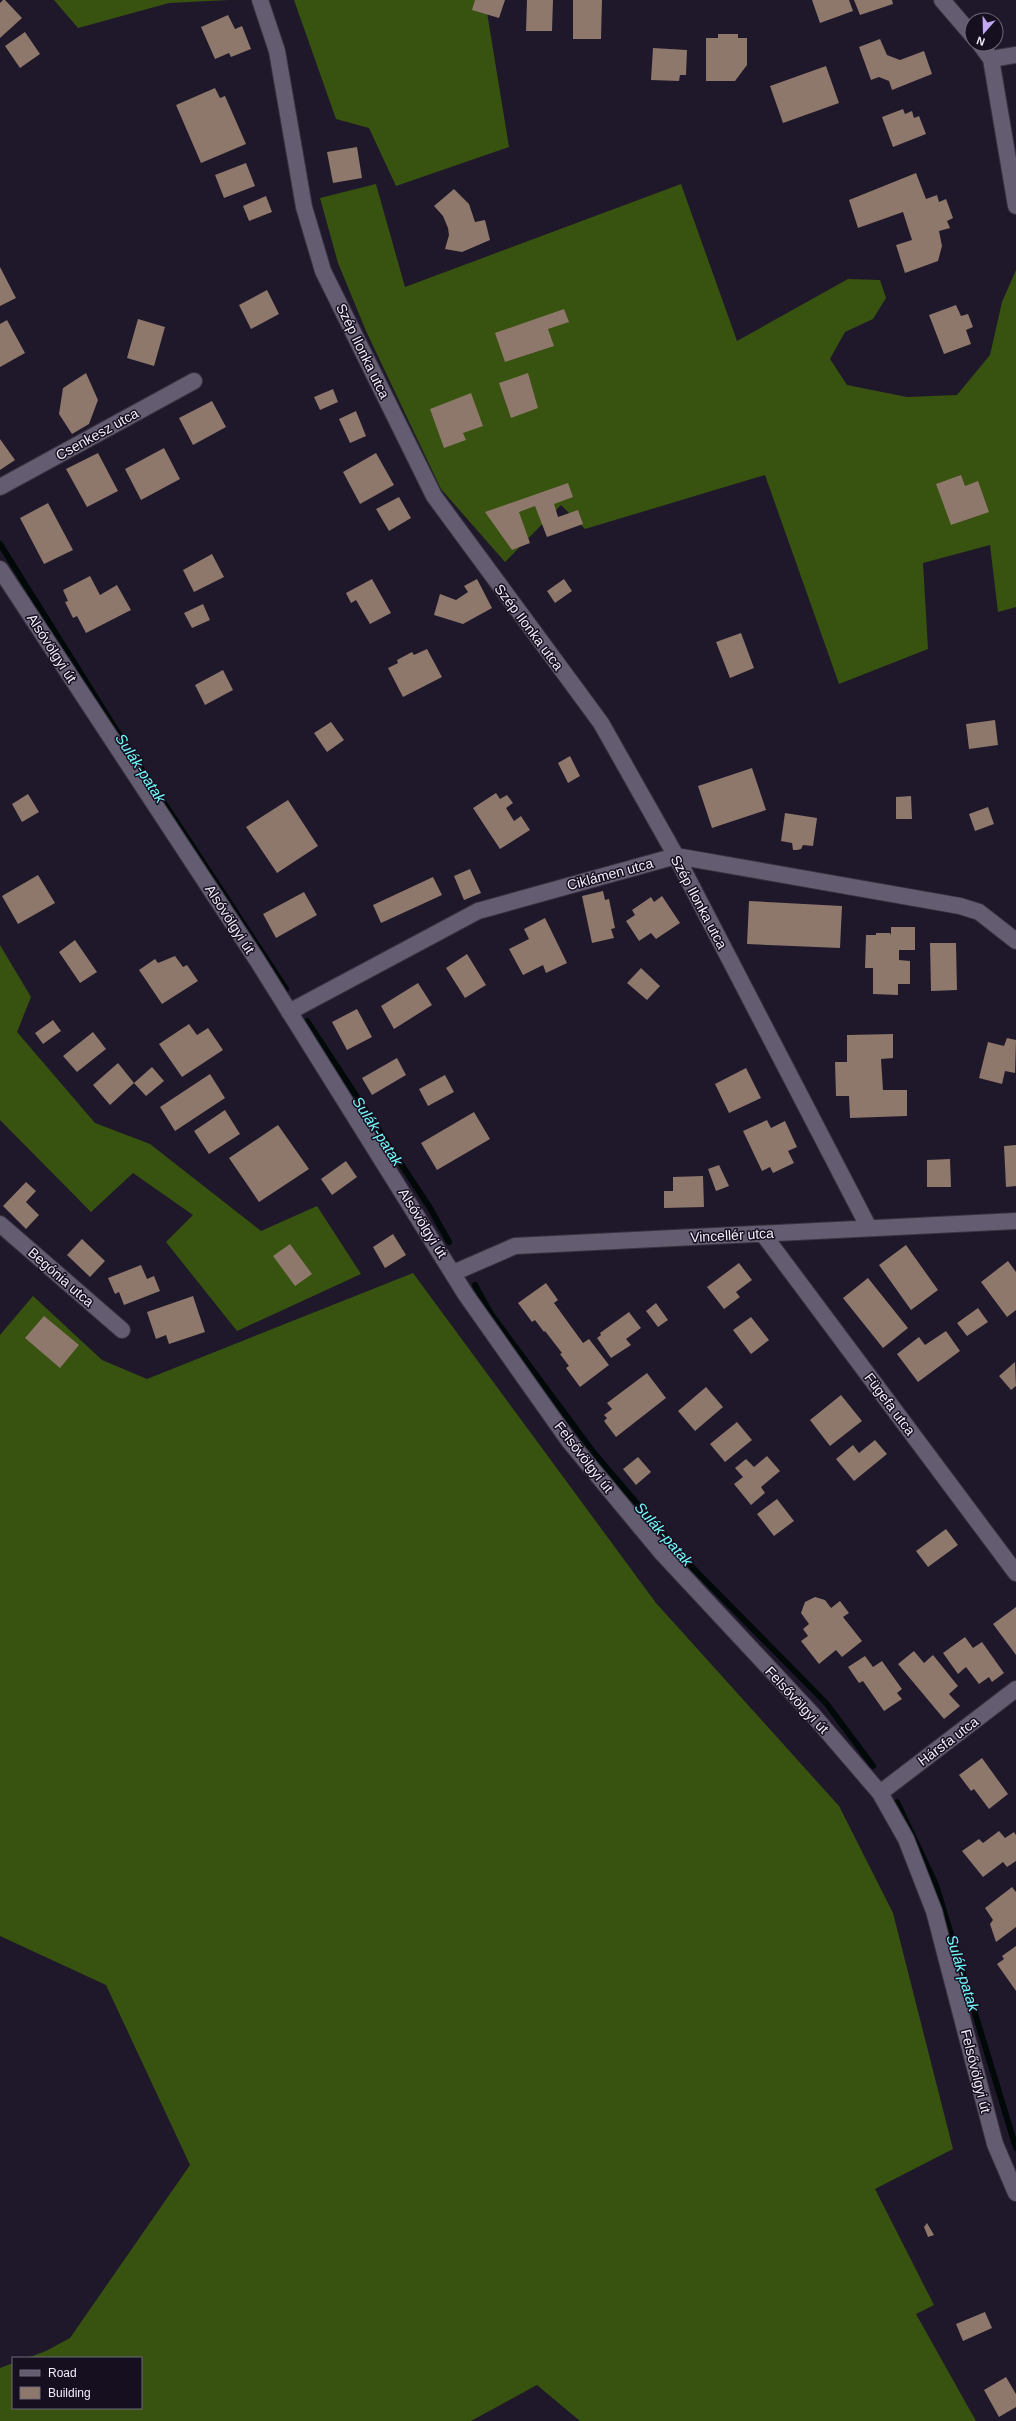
<svg xmlns="http://www.w3.org/2000/svg" width="1016" height="2421" viewBox="0 0 1016 2421" font-family="Arial,sans-serif">
<style>
.forest{fill:#38520f}
.lines{fill:none;stroke-linecap:round;stroke-linejoin:round}
.stream{stroke:#000808;stroke-width:6}
.building{fill:#8e776b}
.minor-casing{stroke:#373340;stroke-width:18}
.minor{stroke:#645c71;stroke-width:16}
.labels{text-anchor:middle;dominant-baseline:central;stroke-width:3;stroke-linejoin:round;paint-order:stroke}
.street-label{font-size:14px;fill:#f1edf9;stroke:#160f20}
.water-label{font-size:15px;font-style:italic;fill:#73fdfd;stroke:#160f20}
</style>
<rect width="100%" height="100%" fill="#1f182a"/>
<!-- forest -->
<path class="forest" d="M54,0h175l-60,3 -91,25z
M294,0h191l24,147 -113,39 -27,-58 -33,-9z
M376,184l29,103 276,-103 56,157 111,-62 32,1 6,18 -13,21 -28,13 -15,27 17,26 60,12 50,-2 33,-40 12,-53 14,-32v337l-18,5 -8,-67 -67,18 5,86 -89,35 -74,-209 -180,54 -24,-24 -56,57 -64,-73 -75,-158 -28,-68 -18,-65z
M0,945l31,52 -14,35 78,91 55,21 111,87 56,-25 44,68 -124,57 -71,-89 27,-27 -60,-42 -42,39 -91,-92z
M413,1273l243,330 183,203 54,107 60,236 -78,40 59,116 -18,9 60,107h-396l-43,-36 -66,36h-471v-53l13,-5v45h128v-50h-114l19,-7 24,-13 120,-173 -84,-180 -106,-49v-601l33,-39 69,64 45,19z"/>
<g class="lines">
<!-- stream -->
<path class="stream" d="M0,544l115,184 171,261
M307,1021l123,187 19,34
M475,1285l16,29 103,139 93,109 139,141 47,63
M897,1802l39,83 80,263"/>
</g>
<!-- building -->
<path class="building" d="M3,0h2l17,18 -22,20v-35z
M475,0h30l-6,18 -27,-8z
M527,0h26l-1,31h-26z
M573,0h29l-1,39h-28z
M812,0h37l4,11 -33,12z
M854,0h38l1,4 -33,11z
M228,15l7,14 7,-3 9,23 -20,8 -2,-4 -14,6 -14,-32z
M25,32l15,22 -20,14 -15,-22z
M718,34h20v4h9v27l-12,16h-29v-43h12z
M880,39l7,16 13,5 24,-9 8,23 -40,16 -3,-9 -10,-4 -8,3 -12,-33z
M653,48l34,2 -1,25h-6l-1,6 -28,-1z
M826,66l13,37 -56,20 -13,-37z
M215,88l5,10 5,-2 21,48 -45,19 -25,-58z
M903,109l2,5 7,-3 2,7 5,-2 7,18 -33,13 -11,-30z
M357,147l5,31 -29,5 -6,-31z
M246,163l9,23 -31,12 -9,-23z
M916,173l10,26 11,-4 2,7 7,-3 7,19 -6,3 3,7 -11,3 3,15 -4,15 -33,12 -9,-28 16,-5 -9,-28 -45,16 -9,-28z
M454,189l15,15 6,18 10,-2 5,20 -28,12 -17,-3 4,-14 -1,-7 -5,-12 -9,-10z
M266,196l6,16 -23,9 -6,-15z
M0,267l16,31 -16,8z
M267,290l12,24 -28,15 -12,-24z
M956,305l5,11 7,-2 5,13 -7,3 5,14 -27,10 -15,-39z
M564,309l5,13 -21,7 6,17 -49,16 -10,-29z
M138,319l27,8 -11,39 -27,-8z
M7,320l18,33 -25,14v-43z
M86,373l12,27 -9,24 -17,10 -13,-20 4,-26z
M528,373l10,35 -27,10 -12,-35z
M333,389l5,13 -18,8 -6,-13z
M471,393l12,33 -20,7 3,7 -22,8 -14,-39z
M212,401l14,26 -33,18 -14,-27z
M356,411l10,25 -16,7 -11,-24z
M0,439l15,21 -15,10z
M164,448l16,31 -39,21 -16,-31z
M98,453l20,38 -31,16 -21,-38z
M376,453l18,32 -34,19 -17,-32z
M961,475l4,11 13,-5 11,31 -38,13 -15,-41z
M568,483l5,14 -19,7 4,13 20,-7 5,14 -36,13 -12,-31 -16,6 11,31 -18,7 -27,-38z
M399,497l12,21 -22,13 -13,-22z
M48,503l25,47 -29,14 -24,-46z
M212,554l12,23 -30,15 -11,-22z
M90,576l10,19 17,-10 14,25 -45,23 -9,-17 -4,2 -8,-16 3,-1 -5,-11z
M372,579l19,34 -21,11 -14,-24 -5,3 -5,-10z
M477,579l15,29 -29,16 -29,-9 6,-21 16,6 12,-8 -4,-6z
M564,579l8,12 -17,12 -8,-12z
M203,604l7,16 -18,8 -8,-15z
M741,633l13,35 -24,10 -14,-36z
M427,649l15,28 -39,20 -15,-29 10,-5 -1,-3 15,-8 2,3z
M223,670l10,20 -28,15 -10,-20z
M995,720l3,25 -29,4 -3,-25z
M331,722l13,18 -17,12 -13,-19z
M570,756l10,20 -12,7 -10,-20z
M752,768l14,42 -54,18 -14,-42z
M496,793l4,6 7,-4 6,8 -7,5 8,13 7,-5 9,14 -30,19 -27,-41z
M28,794l11,18 -17,10 -10,-18z
M911,796l1,23h-16v-22z
M288,800l30,46 -41,27 -31,-46z
M988,807l6,17 -19,7 -6,-17z
M785,813l32,5 -4,28 -10,-1 -2,4 -4,1h-4l-1,-7 -11,-2z
M470,869l11,24 -17,7 -10,-24z
M38,875l17,28 -37,21 -16,-28z
M433,877l9,18 -61,28 -8,-18z
M603,891l2,9 4,-1 6,29 -4,1 3,9 -22,5 -10,-47z
M304,892l13,23 -41,23 -13,-24z
M662,896l18,27 -24,16 -5,-6 -12,8 -13,-20 9,-6 -3,-5 19,-13 3,5z
M749,901l93,5 -2,42 -93,-4z
M545,918l22,45 -21,10 -3,-8 -20,10 -14,-26 20,-10 -5,-10z
M891,927h24v23h-16v10l11,1v23h-12v11l-25,-1v-26h-8l1,-33h10v-2h14l1,2z
M75,940l22,32 -17,11 -21,-31z
M930,943h26l1,47 -26,1z
M467,954l19,31 -21,13 -19,-30z
M175,956l8,11 4,-2 11,16 -36,23 -23,-34 16,-11 3,4z
M641,968l19,18 -13,14 -20,-17z
M418,983l14,22 -38,24 -13,-23z
M357,1009l15,28 -25,13 -15,-28z
M53,1020l8,11 -18,13 -8,-11z
M189,1024l8,11 11,-7 15,22 -41,27 -23,-33z
M93,1032l13,17 -29,23 -14,-16z
M893,1034v24l-12,1 2,31h24v26l-57,2 -1,-22h-13l-1,-34h12v-27z
M1007,1038l9,2 -1,33 -10,-2 -3,13 -23,-6 9,-36 16,4z
M397,1058l9,17 -34,20 -10,-17z
M118,1063l16,20 18,-16 12,14 -18,15 -12,-13 -24,22 -17,-20z
M746,1068l15,30 -32,15 -14,-29z
M210,1074l15,24 -50,33 -15,-24z
M445,1075l9,17 -26,14 -9,-17z
M225,1110l15,24 -31,20 -15,-23z
M474,1112l16,27 -53,31 -16,-27z
M767,1120l4,8 14,-7 12,26 -9,4 6,12 -21,10 -3,-6 -8,4 -19,-40z
M278,1125l31,44 -50,33 -30,-44z
M1016,1145v41l-10,1 -2,-41z
M950,1159l1,28h-24v-27z
M346,1161l11,16 -25,18 -11,-16z
M719,1165l10,21 -13,5 -8,-22z
M703,1176l1,31 -40,1v-17h9v-14z
M26,1182l10,9 -10,11 13,13 -13,14 -23,-23z
M393,1234l13,21 -21,13 -12,-21z
M82,1239l23,22 -15,16 -23,-22z
M290,1244l22,30 -17,12 -22,-30z
M906,1245l32,45 -27,20 -32,-45z
M1008,1261l8,11v38l-9,7 -26,-35z
M739,1263l13,17 -16,12 4,5 -16,12 -17,-22z
M141,1265l6,14 7,-3 6,15 -36,14 -5,-13 -4,2 -7,-16z
M868,1278l40,50 -25,20 -40,-50z
M546,1283l12,17 -4,3 29,40 6,-4 20,26 -29,22 -14,-19 3,-2 -9,-12 2,-1 -17,-22 -1,1 -9,-12 -3,2 -14,-19z
M193,1296l12,36 -36,12 -3,-9 -10,4 -9,-27z
M656,1303l12,17 -10,7 -12,-16z
M978,1308l10,14 -21,14 -10,-13z
M629,1312l12,16 -15,11 5,6 -20,13 -14,-20 4,-3 -1,-2z
M44,1316l35,29 -19,23 -35,-30z
M751,1317l18,23 -18,14 -18,-24z
M946,1331l14,20 -42,31 -21,-28 22,-17 6,8z
M1015,1362l1,24 -5,4 -12,-14z
M647,1373l19,25 -50,39 -12,-16 3,-3 -3,-3 8,-6 -5,-6z
M706,1387l17,20 -28,24 -17,-20z
M841,1395l21,26 -32,25 -20,-26z
M737,1422l15,18 -27,22 -15,-18z
M875,1440l12,14 -33,27 -18,-22 17,-14 6,8z
M767,1456l13,15 -19,16 4,6 -14,12 -17,-21 9,-7 -8,-9 11,-9 8,8z
M638,1457l13,15 -15,13 -13,-16z
M777,1499l17,22 -20,15 -17,-22z
M946,1529l12,16 -30,22 -12,-16z
M815,1597l10,3 6,8 9,-7 9,12 -6,4 19,24 -20,16 -6,-7 -17,14 -18,-23 7,-5 -5,-7 6,-5 -8,-11 4,-11z
M1016,1607v48l-23,-31z
M965,1637l8,11 9,-6 22,31 -12,9 -3,-5 -10,7 -13,-17 -8,7 -15,-21z
M914,1651l10,12 9,-8 25,31 -9,8 11,12 -16,13 -46,-55z
M865,1656l8,11 9,-6 20,28 -5,4 5,6 -18,12 -21,-30 -4,2 -11,-16z
M982,1758l26,36 -19,15 -15,-20 -3,2 -12,-16z
M999,1831l6,7 9,-6 2,3v26l-9,6 -4,-5 -20,15 -21,-26 17,-12 4,4z
M1012,1887l4,5v35l-20,15 -6,-18 3,-4 -8,-12z
M1016,1946v45l-19,-27 7,-5 -2,-3z
M927,2223l7,12 -6,2 -4,-10z
M985,2312l7,16 -29,13 -7,-17z
M1006,2377l10,17v13l-17,10 -15,-27z"/>
<g class="lines">
<defs>
<path id="minor" d="M260,0l17,51 27,156 19,64 111,225 167,227 75,133 193,372
M942,0l30,35
M980,44l11,15 25,147
M991,59l25,-4
M0,487l194,-106
M0,569l257,391 209,335 103,146 92,111 152,163 67,78 26,46 28,72 61,233 21,49
M289,1012l189,-101 198,-55 284,50 19,6 37,29
M0,1224l122,106
M763,1234l253,339
M453,1273l62,-27 501,-25
M880,1793l136,-104"/>
</defs>
<!-- minor casing -->
<use href="#minor" class="minor-casing"/>
<!-- minor -->
<use href="#minor" class="minor"/>
</g>
<g class="labels">
<!-- street labels -->
<g class="street-label">
<text transform="translate(363 351) rotate(64)">Szép Ilonka utca</text>
<text transform="translate(97 434) rotate(-29)">Csenkesz utca</text>
<text transform="translate(529 627) rotate(53)">Szép Ilonka utca</text>
<text transform="translate(52 648) rotate(57)">Alsóvölgyi út</text>
<text transform="translate(610 874) rotate(-15)">Ciklámen utca</text>
<text transform="translate(699 902) rotate(62)">Szép Ilonka utca</text>
<text transform="translate(230 919) rotate(57)">Alsóvölgyi út</text>
<text transform="translate(423 1223) rotate(58)">Alsóvölgyi út</text>
<text transform="translate(732 1235) rotate(-3)">Vincellér utca</text>
<text transform="translate(61 1277) rotate(41)">Begónia utca</text>
<text transform="translate(890 1404) rotate(53)">Fügefa utca</text>
<text transform="translate(584 1457) rotate(52)">Felsővölgyi út</text>
<text transform="translate(797 1700) rotate(47)">Felsővölgyi út</text>
<text transform="translate(948 1741) rotate(-37)">Hársfa utca</text>
<text transform="translate(976 2071) rotate(76)">Felsővölgyi út</text>
</g>
<!-- water labels -->
<g class="water-label">
<text transform="translate(141 768) rotate(57)">Sulák-patak</text>
<text transform="translate(378 1131) rotate(57)">Sulák-patak</text>
<text transform="translate(664 1534) rotate(49)">Sulák-patak</text>
<text transform="translate(963 1973) rotate(73)">Sulák-patak</text>
</g>
</g>
<!-- legend -->
<rect x="12" y="2357" width="130" height="52" fill="#160f20" stroke="#6e6877"/>
<rect x="20" y="2370" width="20" height="6" fill="#645c71" stroke="#6e6877"/>
<text x="48" y="2377" font-size="12" fill="#f1edf9">Road</text>
<rect x="20" y="2387" width="20" height="12" fill="#8e776b" stroke="#6e6877"/>
<text x="48" y="2397" font-size="12" fill="#f1edf9">Building</text>
<!-- north arrow -->
<g transform="translate(984 32) rotate(200)"><circle r="19" fill="#160f20" stroke="#6e6877"/>
<path d="M0-3L7 15L0 10L-7 15Z" fill="#c2a8f2"/>
<text y="-6" font-size="11" font-weight="bold" text-anchor="middle" fill="#f1edf9">N</text>
</g>
</svg>
